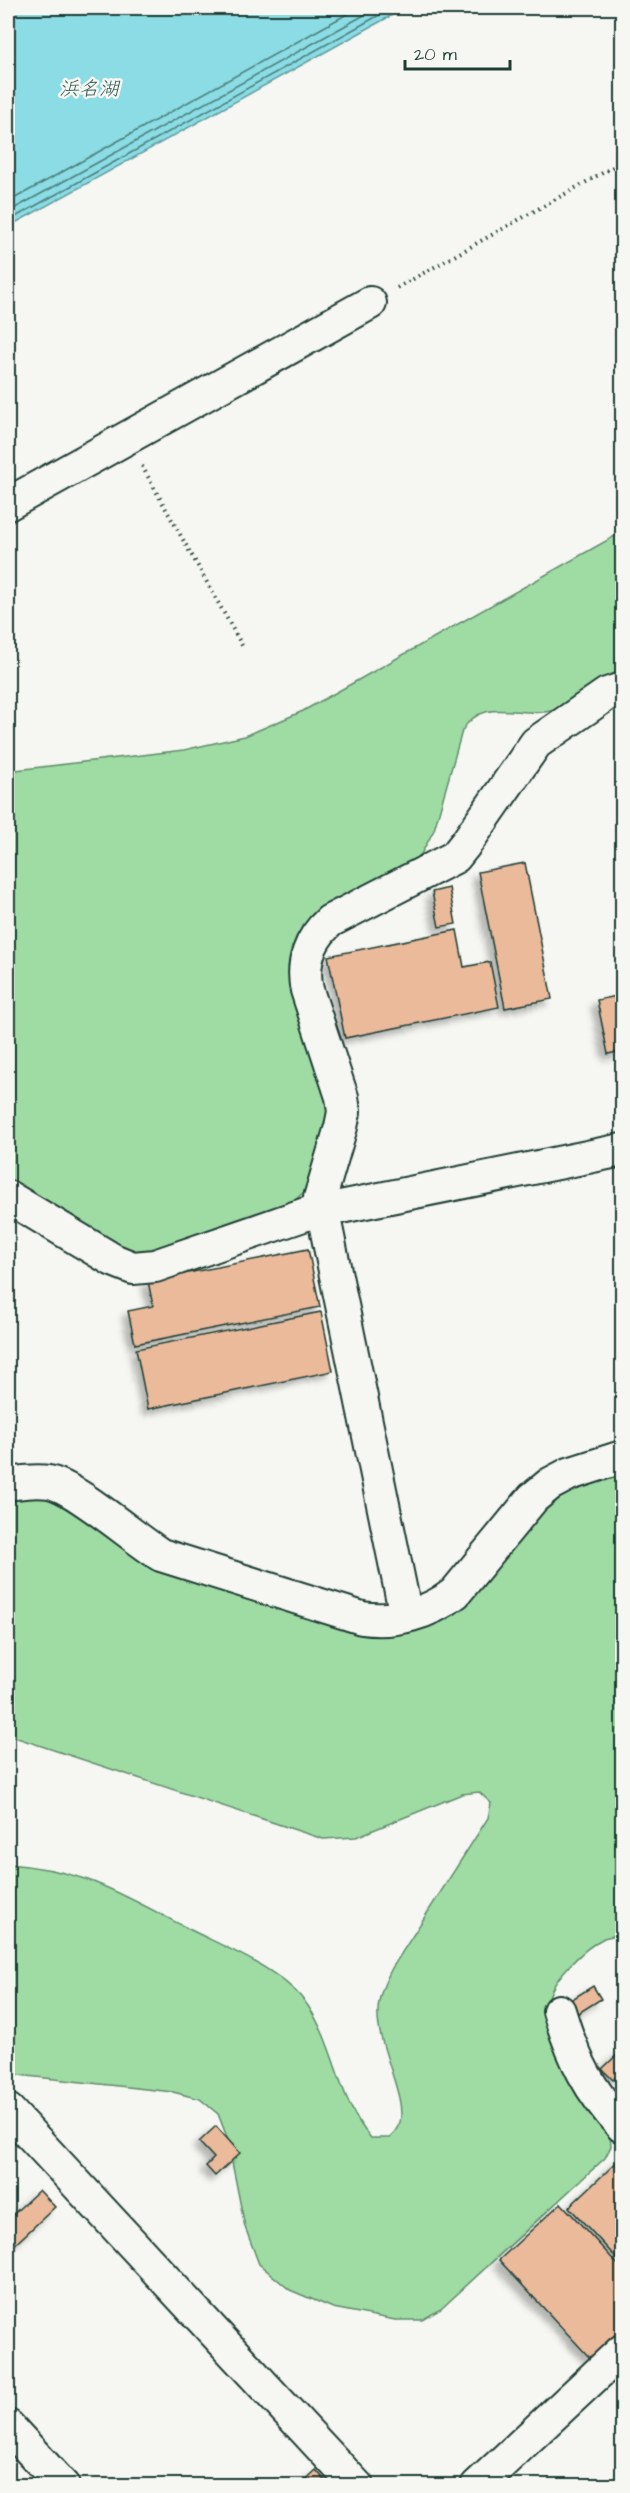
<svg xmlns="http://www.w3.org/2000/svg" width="630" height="2493" viewBox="0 0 630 2493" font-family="'Architects Daughter','Klee One',sans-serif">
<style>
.green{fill:#9fdca4;stroke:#5f8c6c;stroke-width:1.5}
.water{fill:#8bdce4;stroke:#609c9e;stroke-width:1.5}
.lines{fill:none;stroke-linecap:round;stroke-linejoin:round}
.shore{stroke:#4a7d7a;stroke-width:1.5}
.building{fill:#eaba9a;stroke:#1f3d34;stroke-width:1.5;filter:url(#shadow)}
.minor-casing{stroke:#1f3d34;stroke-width:36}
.path{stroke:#1f3d34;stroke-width:4;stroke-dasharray:1.5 4.5;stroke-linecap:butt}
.minor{stroke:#f6f6f2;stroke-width:32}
.labels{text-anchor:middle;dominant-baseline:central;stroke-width:5;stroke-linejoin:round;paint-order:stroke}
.water-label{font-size:20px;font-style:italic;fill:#355d57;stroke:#f6f6f2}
</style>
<defs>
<filter id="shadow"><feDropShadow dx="-5.5" dy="5.5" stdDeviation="3" flood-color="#0004"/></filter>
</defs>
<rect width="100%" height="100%" fill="#f6f6f2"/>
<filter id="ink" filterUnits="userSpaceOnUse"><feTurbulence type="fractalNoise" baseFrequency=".0167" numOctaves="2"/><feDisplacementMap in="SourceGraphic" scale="12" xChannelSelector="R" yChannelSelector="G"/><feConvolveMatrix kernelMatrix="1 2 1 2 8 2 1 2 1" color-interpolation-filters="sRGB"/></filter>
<g filter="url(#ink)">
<!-- green -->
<path class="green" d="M622,532v146c-21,11 -44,26 -67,32 -33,10 -72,-16 -93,21l-28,99 -15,28 -109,67 23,187 -26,77 -15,14 -158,55 -126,-73v-414l176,-21 61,-14 58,-25z
M622,1468v466c-5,2 -13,2 -18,4 -20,10 -52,41 -56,63l62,134 1,11 -6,12 -164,151 -19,11h-27l-62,-12 -43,-18 -31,-26 -14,-37 -18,-90 -9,-23 -18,-15 -27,-7 -155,-17 -10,-3v-208c27,2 54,7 80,16 33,12 64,30 95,46 40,21 99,42 125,80 28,41 30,95 63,132h19c3,-4 8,-10 10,-16 7,-24 -24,-79 -22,-110 0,-16 7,-30 14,-44l96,-150 3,-15 -12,-11 -17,2 -106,43 -33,2 -315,-104v-240l15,-3 48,12 324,125 160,-136z"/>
<!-- water -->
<path class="water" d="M8,8h397l-397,219z"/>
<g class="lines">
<!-- shore -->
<path class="shore" d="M8,202l350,-194
M8,212l369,-204
M8,221l384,-213"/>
</g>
<!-- building -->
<path class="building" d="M525,863l27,136 -47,9 -27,-136z
M449,888l7,36 -17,3 -7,-35z
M457,930l7,37 26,-5 9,45 -154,31 -17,-82z
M622,995v56l-14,3 -11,-54z
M308,1249l12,58 -185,37 -7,-33 25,-5 -5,-25z
M321,1312l12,59 -185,38 -12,-60z
M593,1986l8,13 -24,15 -8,-13z
M622,2050v21l-9,9 -11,-11z
M216,2126l24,27 -25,23 -9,-10 8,-8 -15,-16z
M622,2157v107l-53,-57z
M39,2190l16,17 -47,44v-32z
M561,2203l61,66v59l-32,30 -91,-98z
M316,2470l14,16h-31z"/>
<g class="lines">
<defs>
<path id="minor" d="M8,504l362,-201
M8,1197l105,63 20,8 22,-2 151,-52 316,-64
M8,1484c13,-2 27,-4 41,-2 25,4 86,57 112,73l201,63c33,5 68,-5 93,-25l78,-95 17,-14 19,-10 53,-17
M406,1616l-86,-418 21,-71 3,-15 -2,-15 -35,-107c-6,-27 3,-51 23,-69l125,-64 12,-15 69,-99 71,-49 15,-5
M559,2011c14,47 30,79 63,115
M8,2110l349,376
M8,2426l55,60
M477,2486l145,-135"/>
</defs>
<!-- minor casing -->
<use href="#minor" class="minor-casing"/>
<!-- path -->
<path class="path" d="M397,288l225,-126
M142,466l102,183"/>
<!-- minor -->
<use href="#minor" class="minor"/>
</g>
</g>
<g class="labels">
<!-- water labels -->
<g class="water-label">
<text x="89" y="89">浜名湖</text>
</g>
</g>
<!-- margin -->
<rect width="630" height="2493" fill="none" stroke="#f6f6f2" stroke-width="30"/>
<rect x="15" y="15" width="600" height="2463" fill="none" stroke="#1f3d34" stroke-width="2" filter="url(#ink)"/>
<!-- scale -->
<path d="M405 60v9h105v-9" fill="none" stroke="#1f3d34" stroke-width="3"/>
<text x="414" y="60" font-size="18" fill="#1f3d34" stroke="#f6f6f2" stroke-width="4.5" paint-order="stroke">20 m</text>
</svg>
